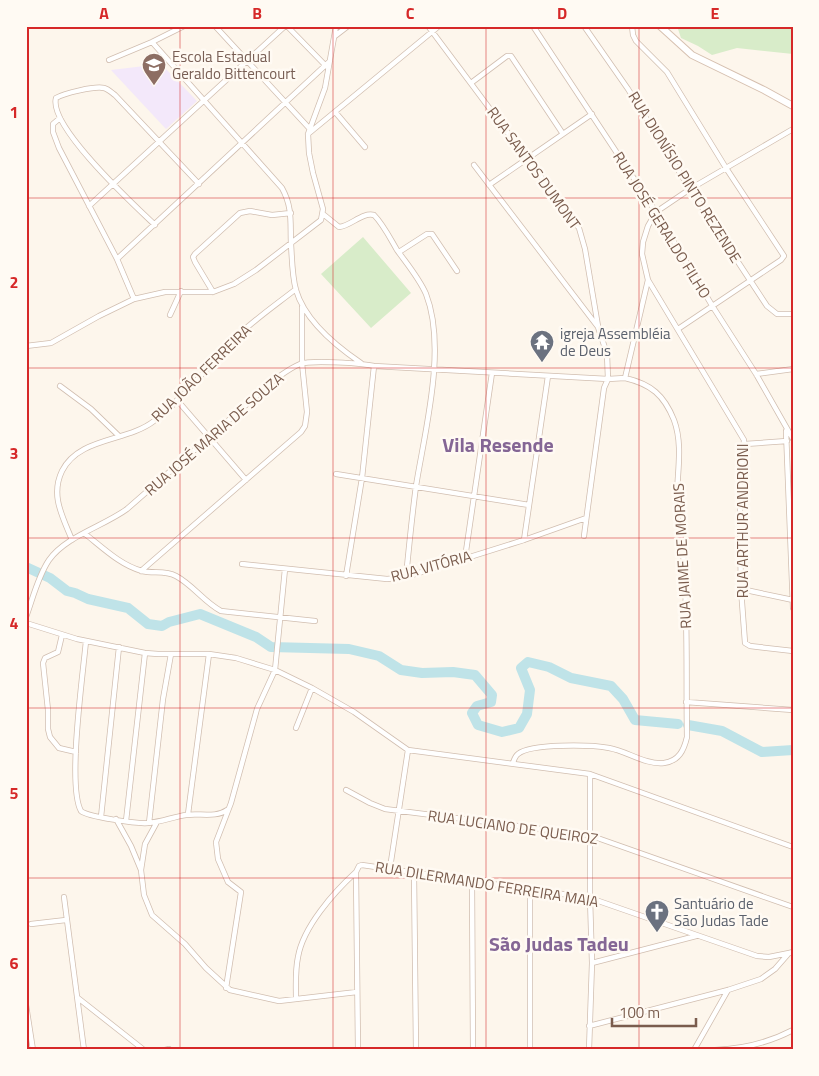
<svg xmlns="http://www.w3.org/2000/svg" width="819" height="1076" viewBox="0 0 819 1076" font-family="'Titillium Web',sans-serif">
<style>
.education{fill:#f3e8fa}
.green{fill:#d8ecc9}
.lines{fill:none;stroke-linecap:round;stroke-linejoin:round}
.river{stroke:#bfe3e8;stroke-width:10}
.street-casing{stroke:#d1beb0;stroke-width:6}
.secondary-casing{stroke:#d6c0b0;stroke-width:8}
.street{stroke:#fff;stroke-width:4.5}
.secondary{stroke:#fff;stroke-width:6}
.grid{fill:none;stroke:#d62828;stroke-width:1;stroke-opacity:0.55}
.labels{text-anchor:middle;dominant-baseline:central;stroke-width:5;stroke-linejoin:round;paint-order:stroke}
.education-label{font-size:15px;fill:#785e54;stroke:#fffaf3;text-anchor:start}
.street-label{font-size:15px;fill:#7a5c4d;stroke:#fffaf3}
.worship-label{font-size:15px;fill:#5b616d;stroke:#fffaf3;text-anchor:start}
.district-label{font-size:20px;font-weight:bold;fill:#846695;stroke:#fffaf3}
.neatline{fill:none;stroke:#d62828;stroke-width:2}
.grid-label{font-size:16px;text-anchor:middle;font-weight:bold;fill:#d62828}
</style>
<rect width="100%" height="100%" fill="#fdf6ec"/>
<!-- education -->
<path class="education" d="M161,64l36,37 -31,28 -55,-59z"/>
<!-- green -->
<path class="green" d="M677,26h116v28l-56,-6 -25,7 -14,-9 -17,-8z
M363,237l48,56 -40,35 -50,-54z"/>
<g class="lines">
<!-- river -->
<path class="river" d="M26,567l24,11 17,13 8,2 13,6 40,9 20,16 14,2 7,-4 31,-8 56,23 15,10 78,2 30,7 22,14 21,3 31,-1 22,3 17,20 -1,7 -14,4 -5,7 6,12 24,7 17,-4 8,-14 3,-24 -9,-22 7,-6 21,5 22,11 40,8 12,13 12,21 43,4
M688,725l34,6 40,21 31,-2"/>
<defs>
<path id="street" d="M215,26l94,102
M287,26l39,40
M428,26l151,202 6,21 13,77
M533,26l123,186 57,95 43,67 37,65
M584,26l44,63 62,100 77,117 10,8h16
M632,26l1,9 3,6 31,31 59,96 58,88 -3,4 -103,69
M335,36l13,-10
M152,42l130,146c11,20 8,35 9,56 1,14 1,32 5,46 9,31 40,56 65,73
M109,60l43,-18 32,-16
M471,83l36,-27h4l52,78
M336,113l29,34
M60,118l-7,6v8l6,16 58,111 17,40
M308,134l131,-108
M489,185l103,-71
M89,206l196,-180
M323,214l16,13c12,-1 23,-15 35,-12 9,9 16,23 23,35 10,14 22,28 29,44 21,54 -1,136 -10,192 -4,30 -7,60 -10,91
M155,225c-21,-20 -107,-99 -99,-127 8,-5 39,-12 48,-10 4,1 7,4 11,7l84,89
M399,252l28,-18h5l25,37
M117,259l213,-198
M648,280l96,160 -4,47v48l1,54 4,54 5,3 43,5
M213,292l-18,-30 -2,-5 2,-3 45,-41 10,-2 22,4 19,-2
M170,315l11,-24
M26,346l25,-3 48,-27 35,-17 31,-7h48l21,-8 22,-14 65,-50 2,-11 -10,-36 -4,-20 -1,-19 17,-46 11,-62
M756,374l37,-5
M60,386l31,23 28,27
M177,400l69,80
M786,431l7,177
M745,444l42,-3
M336,474l193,31
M84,533c18,14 36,32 58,38 11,3 23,-1 34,5 17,9 28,26 45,35l94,10
M584,536l20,-148 4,-9 17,-1 23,-98 -6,-26 1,-12 5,-16 8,-14 34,-23 103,-60
M72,540c-9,-23 -22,-44 -10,-69 17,-34 65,-29 92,-50 28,-21 50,-50 74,-76 20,-21 45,-38 68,-56
M524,540l24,-164
M465,558l27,-185
M242,564l145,15 19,-2 118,-37 62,-22
M141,571l160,-139 4,-6 2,-14 -5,-49v-56
M346,576l16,-98 12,-112
M741,589l52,11
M26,617c7,-19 12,-41 23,-57 17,-24 55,-34 78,-51l150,-131c7,-5 15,-11 23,-14 11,-4 61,-1 74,2l234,13 -1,-25 -9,-27 -124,-162
M26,623l51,16 68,14 13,1h51l27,4 39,12 37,18 42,24 54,38 182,24 203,73
M62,635l-4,17 -13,6 -2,5 5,47v19l2,8 9,11 17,4
M86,641c-3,33 -19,145 -5,170 7,6 57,13 67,12 13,-1 25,-6 38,-8 13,-2 30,3 41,-5
M686,702l107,8
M296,728l16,-40
M513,763c1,-3 2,-7 5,-9 13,-11 74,-9 91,-6 18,3 36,17 55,15 15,-2 20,-13 23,-26 -1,-58 1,-115 -3,-172 -1,-21 -7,-41 -7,-61 -1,-27 7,-57 -3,-84 -10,-25 -23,-36 -49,-42
M346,790l24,13 15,6 204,26 204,72
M188,814l21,-160
M101,817l18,-170
M116,819l15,27 10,24 4,-26 12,-22
M126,821l19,-168
M149,823l14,-124 8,-45
M390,868l18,-118
M141,870l3,25 8,20 33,29 21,24 24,22 49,11 78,-9
M414,873l2,177
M472,881l1,169
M530,888v162
M64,897l20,153
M31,924l35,-4
M592,963l104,-27
M226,988l15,-96 -13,-10 -10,-23 -2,-17 15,-39 26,-94 18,-39 10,-101
M78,998l66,52
M296,999c0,-14 -1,-28 2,-42 5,-30 36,-65 58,-85
M26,1005l7,45
M589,1026l139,-36 33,-11 14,-10 14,-16 4,-1
M165,1050l4,-1
M358,1050l-2,-178 3,-6 3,-1 228,33 167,58 12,1 20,-4
M589,1050l3,-87 -2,-65v-124
M694,1050l34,-60
M715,1050c26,-1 55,-8 78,-20"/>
<path id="secondary" d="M660,26l32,29 72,35 29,16"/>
</defs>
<!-- street casing -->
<use href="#street" class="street-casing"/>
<!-- secondary casing -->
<use href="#secondary" class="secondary-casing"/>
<!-- street -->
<use href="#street" class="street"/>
<!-- secondary -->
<use href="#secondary" class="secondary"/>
</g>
<!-- grid -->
<path class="grid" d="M180,26v1024M333,26v1024M486,26v1024M639,26v1024M26,198h767M26,368h767M26,538h767M26,708h767M26,878h767"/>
<!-- icons -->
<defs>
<symbol id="school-pin" viewBox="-11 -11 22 30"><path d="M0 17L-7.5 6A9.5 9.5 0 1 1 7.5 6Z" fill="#8d6e63" stroke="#fffaf3"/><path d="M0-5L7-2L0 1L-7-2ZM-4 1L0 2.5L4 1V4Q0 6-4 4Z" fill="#fff"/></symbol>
<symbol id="temple-pin" viewBox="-11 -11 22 30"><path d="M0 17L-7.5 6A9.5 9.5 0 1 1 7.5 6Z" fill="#6b7280" stroke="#fffaf3"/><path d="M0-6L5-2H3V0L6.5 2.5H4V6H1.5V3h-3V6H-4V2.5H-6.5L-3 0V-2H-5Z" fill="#fff"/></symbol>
<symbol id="church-pin" viewBox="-11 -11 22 30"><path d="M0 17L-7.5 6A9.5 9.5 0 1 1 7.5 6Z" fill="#6b7280" stroke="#fffaf3"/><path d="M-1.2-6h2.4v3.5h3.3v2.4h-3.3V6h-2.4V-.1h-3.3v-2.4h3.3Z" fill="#fff"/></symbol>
</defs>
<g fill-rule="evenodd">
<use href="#school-pin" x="140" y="51" width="28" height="38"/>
<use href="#temple-pin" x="528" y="328" width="28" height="38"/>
<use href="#church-pin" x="643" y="898" width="28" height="38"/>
</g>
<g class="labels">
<!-- education labels -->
<g class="education-label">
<text x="172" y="56">Escola Estadual<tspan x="172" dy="17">Geraldo Bittencourt</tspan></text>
</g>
<!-- street labels -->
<g class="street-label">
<text transform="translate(534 168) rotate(54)">RUA SANTOS DUMONT</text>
<text transform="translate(685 177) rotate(58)">RUA DIONÍSIO PINTO REZENDE</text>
<text transform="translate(662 225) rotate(58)">RUA JOSÉ GERALDO FILHO</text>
<text transform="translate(201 373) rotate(-44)">RUA JOÃO FERREIRA</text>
<text transform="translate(214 434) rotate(-41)">RUA JOSÉ MARIA DE SOUZA</text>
<text transform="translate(742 521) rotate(-90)">RUA ARTHUR ANDRIONI</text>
<text transform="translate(682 556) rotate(-93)">RUA JAIME DE MORAIS</text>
<text transform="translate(431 566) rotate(-15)">RUA VITÓRIA</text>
<text transform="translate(513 827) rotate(8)">RUA LUCIANO DE QUEIROZ</text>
<text transform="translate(487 884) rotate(9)">RUA DILERMANDO FERREIRA MAIA</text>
</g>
<!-- worship labels -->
<g class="worship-label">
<text x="560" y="333">igreja Assembléia<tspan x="560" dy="17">de Deus</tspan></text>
<text x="674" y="903">Santuário de<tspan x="674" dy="17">São Judas Tade</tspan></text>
</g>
<!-- district labels -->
<g class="district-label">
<text x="498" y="444">Vila Resende</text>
<text x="559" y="943">São Judas Tadeu</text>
</g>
</g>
<!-- border -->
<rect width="819" height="1076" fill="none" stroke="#fffaf3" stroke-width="55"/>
<!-- scale -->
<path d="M612 1018v8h84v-8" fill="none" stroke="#7a5c4d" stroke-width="2.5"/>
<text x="619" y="1018" font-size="15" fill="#7a5c4d" stroke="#fffaf3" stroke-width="4" paint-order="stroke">100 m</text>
<rect x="28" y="28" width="764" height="1020" class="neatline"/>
<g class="grid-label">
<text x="104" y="19">A</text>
<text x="257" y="19">B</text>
<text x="410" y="19">C</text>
<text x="562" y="19">D</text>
<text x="715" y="19">E</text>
<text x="14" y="118">1</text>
<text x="14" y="288">2</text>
<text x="14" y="459">3</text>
<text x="14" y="629">4</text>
<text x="14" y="799">5</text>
<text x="14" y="969">6</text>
</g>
</svg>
